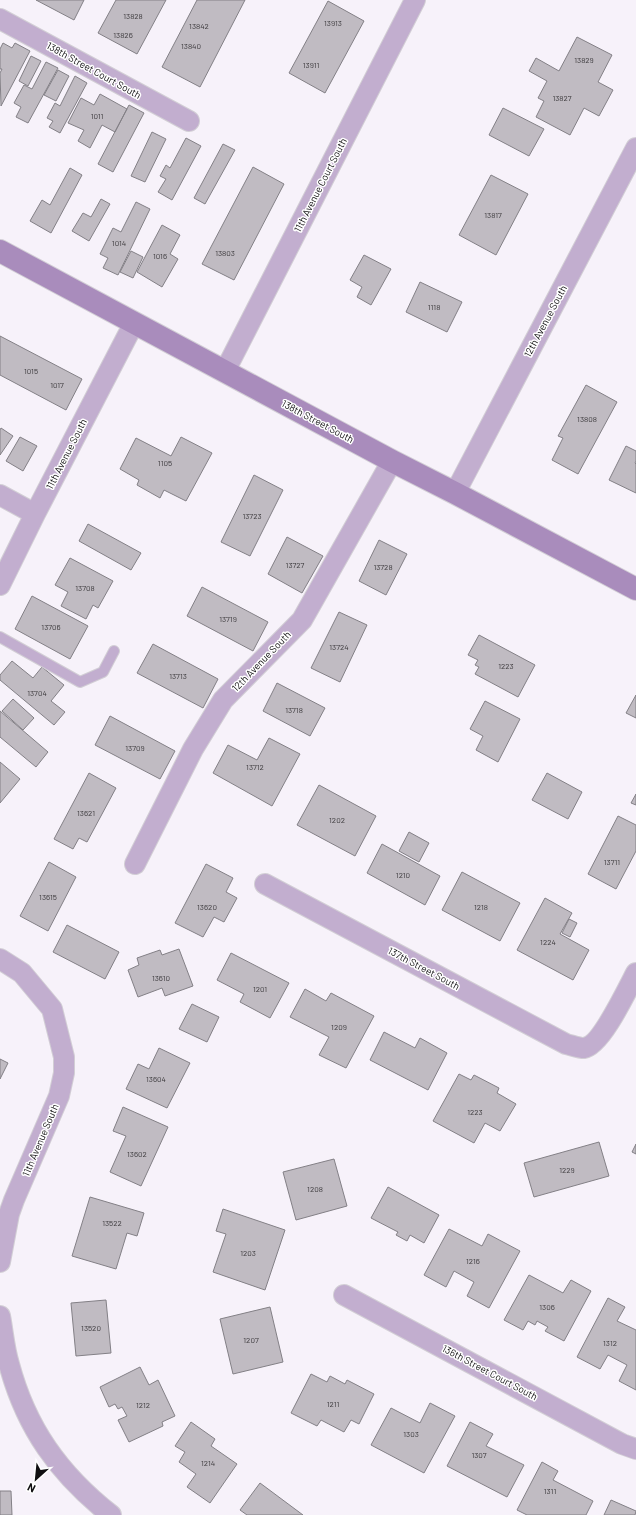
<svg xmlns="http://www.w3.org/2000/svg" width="636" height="1515" viewBox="0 0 636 1515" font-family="Barlow,sans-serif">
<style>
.building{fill:#c0bbc2;stroke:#838086}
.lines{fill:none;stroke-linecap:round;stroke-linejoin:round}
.lane-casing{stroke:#d2ced5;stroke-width:12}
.street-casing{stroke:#d2ced5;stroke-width:22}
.secondary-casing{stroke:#d2ced5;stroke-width:24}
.lane{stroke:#c2aecf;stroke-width:10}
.street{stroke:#c2aecf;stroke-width:20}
.secondary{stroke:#a98cbc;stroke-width:22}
.labels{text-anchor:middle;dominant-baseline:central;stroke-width:3;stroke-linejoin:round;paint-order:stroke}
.number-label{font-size:8px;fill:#3c3a3d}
.street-label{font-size:10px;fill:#100f11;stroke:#fff}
</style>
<rect width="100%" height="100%" fill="#f7f2fa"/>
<!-- building -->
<path class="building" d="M36,0h48l-10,20z
M116,0h50l-29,54 -39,-21z
M197,0h48l-45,87 -38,-20z
M328,1l36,20 -39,72 -36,-20z
M577,37l35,18 -14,27 15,8 -14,26 -15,-8 -14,27 -34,-18 8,-16 -6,-3 9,-17 -18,-10 7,-13 23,13z
M3,43l9,5 3,-5 15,8 -29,55 -1,-33 2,-4h-2v-20z
M31,56l10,5 -13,25 -9,-5z
M46,62l12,6 -30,55 -12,-6 5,-10 -7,-4 10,-18 8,4z
M58,70l11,6 -13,25 -12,-6z
M75,76l12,7 -27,50 -11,-6 4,-6 -6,-3 8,-15 5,3z
M100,94l27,15 -12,23 -13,-7 -12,23 -12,-7 6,-11 -16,-7 13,-25 13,7z
M129,105l15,8 -31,59 -15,-8z
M503,108l41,21 -15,27 -40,-21z
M152,132l14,7 -21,43 -14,-6z
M186,138l15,8 -29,54 -14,-8 8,-13 -6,-3 6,-11 4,3z
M223,144l12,6 -30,54 -11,-6z
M253,167l31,17 -50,96 -32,-16z
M70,168l12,7 -31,58 -21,-12 12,-21 8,5z
M491,175l37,19 -32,61 -37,-20z
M101,199l9,5 -21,37 -17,-10 11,-18 8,4z
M136,202l14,7 -32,66 -15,-7 5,-10 -8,-4 13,-26 8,4z
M162,225l18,10 -10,19 8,5 -16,28 -25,-15z
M131,251l12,6 -10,21 -13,-6z
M364,255l27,14 -20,36 -14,-8 5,-10 -12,-7z
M420,282l42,20 -15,30 -41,-20z
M0,336l82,43 -16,31 -66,-35z
M586,385l31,17 -39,72 -26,-14 11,-22 -5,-2z
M1,428l12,8 -13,19v-25z
M20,437l17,9 -14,25 -17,-10z
M181,437l31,16 -26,48 -22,-11 -4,8 -23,-13 2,-5 -19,-11 16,-31 35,18z
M626,446l10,5v10l-1,2 1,1v29l-27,-13z
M254,475l29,15 -33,66 -29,-14z
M88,524l53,29 -10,17 -52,-29z
M287,537l36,19 -21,37 -34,-19z
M379,540l28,14 -21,41 -27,-14z
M70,558l43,23 -15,27 -5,-3 -7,14 -25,-13 7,-14 -13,-7z
M202,587l66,35 -15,29 -66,-35z
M32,596l56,30 -18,33 -55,-30z
M339,612l28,13 -27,57 -29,-14z
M479,635l56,30 -17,32 -43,-23 4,-7 -4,-2 3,-5 -10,-5z
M153,644l65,35 -15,29 -66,-35z
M12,661l21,17 9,-11 22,18 -13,16 14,11 -11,13 -54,-45v-5z
M277,683l48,25 -15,28 -47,-25z
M636,695v23l-10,-5z
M13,699l21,19 -11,12 -21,-19z
M485,701l35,18 -22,43 -22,-12 7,-14 -13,-7z
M0,711l48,41 -12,15 -36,-30z
M110,716l65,35 -15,28 -65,-34z
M269,738l31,16 -28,52 -59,-33 15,-28 29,15z
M0,762l20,17 -20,24z
M89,773l27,15 -29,54 -8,-4 -6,11 -19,-10z
M547,773l35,19 -14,27 -36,-19z
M319,785l57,31 -21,40 -58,-31z
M636,794v11l-5,-2z
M618,816l18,9v26l-20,38 -28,-15z
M409,832l20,11 -10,19 -20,-11z
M382,844l58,32 -15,29 -58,-32z
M49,862l27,15 -28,54 -28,-15z
M206,864l27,14 -7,14 11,6 -13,24 -10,-5 -11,20 -28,-14z
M462,872l58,31 -20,38 -58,-31z
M545,898l27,15 -12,21 29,16 -16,30 -56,-30z
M569,919l8,4 -7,14 -8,-4z
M67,925l52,27 -14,27 -52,-27z
M179,949l14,37 -28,10 -3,-8 -24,9 -10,-27 11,-5 -2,-7 23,-8 2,5z
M231,953l58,30 -19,35 -30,-16 4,-8 -27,-14z
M305,989l21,12 5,-8 43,23 -28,52 -27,-13 10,-18 -39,-20z
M192,1004l27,13 -12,25 -28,-13z
M384,1032l31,16 5,-10 27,15 -19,37 -58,-30z
M159,1048l31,15 -23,45 -41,-19 12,-25 11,5z
M0,1059l8,4 -8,16z
M459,1074l12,6 3,-5 25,13 -2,5 19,11 -16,27 -15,-8 -11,20 -41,-22z
M123,1107l45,20 -27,59 -31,-14 16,-36 -13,-5z
M599,1142l10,34 -75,21 -10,-34z
M636,1144v10l-4,-2z
M334,1159l13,47 -51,14 -13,-48z
M388,1187l51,28 -15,28 -14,-8 -3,6 -11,-6 2,-3 -27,-14z
M90,1197l54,16 -7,23 -10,-3 -11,36 -44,-13z
M223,1209l62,21 -20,60 -52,-18 13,-38 -10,-3z
M449,1229l33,17 6,-12 32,17 -31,57 -22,-12 7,-14 -20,-11 -8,16 -22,-12z
M529,1275l34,18 8,-13 20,11 -27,50 -19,-10 3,-4 -11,-6 -2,4 -7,-4 -5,9 -19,-10z
M608,1298l17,9 -8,14 19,9v60l-17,-9 8,-16 -19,-10 -8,14 -23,-12z
M106,1300l5,53 -35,3 -5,-53z
M270,1307l13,55 -50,12 -13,-55z
M140,1367l9,18 9,-5 17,36 -13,6 1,4 -34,16 -11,-22 9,-4 -5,-9 -4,2 -3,-5 -6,3 -9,-20z
M311,1374l16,8 3,-6 15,8 2,-4 27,14 -15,30 -8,-4 -7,12 -23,-12 -4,6 -26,-13z
M430,1403l25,13 -31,57 -53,-28 20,-37 29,15z
M191,1422l24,17 -4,7 26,18 -27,39 -23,-16 9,-13 -17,-12 6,-10 -10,-6z
M470,1422l23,12 -7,12 38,19 -17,32 -60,-31z
M542,1462l16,9 -5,9 40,21 -7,14h-59l-10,-5z
M260,1483l43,32h-56l-7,-5z
M0,1491h11l1,24h-12z
M611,1500l25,11 -1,4h-31z"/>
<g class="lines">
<defs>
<path id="lane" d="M0,637l80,45 23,-10 11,-21"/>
<path id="street" d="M0,19l189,102
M225,371l190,-371
M455,493l181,-345
M0,495l35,19
M0,585l35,-71 99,-191
M135,864l58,-115 30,-49 79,-80 90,-159
M265,884l301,160c5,1 13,4 18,4 17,-2 44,-60 52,-75
M0,959l22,14 30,36 12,48v16l-5,23 -45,104 -5,14 -9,48
M344,1295l278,149 14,5
M0,1316c3,15 4,32 9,48 17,64 50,110 102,151"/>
<path id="secondary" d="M0,251l392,210 63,32 181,96"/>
</defs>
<!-- lane casing -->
<use href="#lane" class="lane-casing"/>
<!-- street casing -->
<use href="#street" class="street-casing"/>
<!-- secondary casing -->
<use href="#secondary" class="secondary-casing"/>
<!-- lane -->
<use href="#lane" class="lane"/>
<!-- street -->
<use href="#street" class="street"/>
<!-- secondary -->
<use href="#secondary" class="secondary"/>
</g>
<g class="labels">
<!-- number labels -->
<g class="number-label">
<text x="133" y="16">13828</text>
<text x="333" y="23">13913</text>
<text x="199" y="26">13842</text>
<text x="123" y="35">13826</text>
<text x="191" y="46">13840</text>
<text x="584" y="60">13829</text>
<text x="311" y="65">13911</text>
<text x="562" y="98">13827</text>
<text x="97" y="116">1011</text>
<text x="493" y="215">13817</text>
<text x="119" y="243">1014</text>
<text x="225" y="253">13803</text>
<text x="160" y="256">1016</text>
<text x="434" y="307">1118</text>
<text x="31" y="371">1015</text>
<text x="57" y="385">1017</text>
<text x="587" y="419">13808</text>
<text x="165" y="463">1105</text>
<text x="252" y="516">13723</text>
<text x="295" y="565">13727</text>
<text x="383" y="567">13728</text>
<text x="85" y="588">13708</text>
<text x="228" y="619">13719</text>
<text x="51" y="627">13706</text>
<text x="339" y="647">13724</text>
<text x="506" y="666">1223</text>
<text x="178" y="676">13713</text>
<text x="37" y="693">13704</text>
<text x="294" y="710">13718</text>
<text x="135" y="748">13709</text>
<text x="255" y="767">13712</text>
<text x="86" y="813">13621</text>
<text x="337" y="820">1202</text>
<text x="612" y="862">13711</text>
<text x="403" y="875">1210</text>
<text x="48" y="897">13615</text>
<text x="207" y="907">13620</text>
<text x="481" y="907">1218</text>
<text x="548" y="942">1224</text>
<text x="161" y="978">13610</text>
<text x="260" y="989">1201</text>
<text x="339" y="1027">1209</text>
<text x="156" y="1079">13604</text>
<text x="475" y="1112">1223</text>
<text x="137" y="1154">13602</text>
<text x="567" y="1170">1229</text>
<text x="315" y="1189">1208</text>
<text x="112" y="1223">13522</text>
<text x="248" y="1253">1203</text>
<text x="473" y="1261">1216</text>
<text x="547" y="1307">1306</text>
<text x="91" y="1328">13520</text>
<text x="251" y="1340">1207</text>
<text x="610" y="1343">1312</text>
<text x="333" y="1404">1211</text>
<text x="143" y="1405">1212</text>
<text x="411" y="1434">1303</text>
<text x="479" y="1455">1307</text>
<text x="208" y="1463">1214</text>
<text x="550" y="1491">1311</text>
</g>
<!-- street labels -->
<g class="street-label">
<text transform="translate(94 70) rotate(29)">138th Street Court South</text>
<text transform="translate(320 185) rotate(-63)">11th Avenue Court South</text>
<text transform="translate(545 321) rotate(-62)">12th Avenue South</text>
<text transform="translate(318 421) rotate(28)">138th Street South</text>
<text transform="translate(66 454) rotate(-63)">11th Avenue South</text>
<text transform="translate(261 661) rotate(-46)">12th Avenue South</text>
<text transform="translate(424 968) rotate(28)">137th Street South</text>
<text transform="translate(40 1140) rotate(-67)">11th Avenue South</text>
<text transform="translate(490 1372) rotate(28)">136th Street Court South</text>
</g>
</g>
<!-- north arrow -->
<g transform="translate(36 1479) rotate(207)" stroke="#ffffff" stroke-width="3" paint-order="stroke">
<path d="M0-3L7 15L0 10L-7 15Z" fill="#100f11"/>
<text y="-6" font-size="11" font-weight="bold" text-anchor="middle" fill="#100f11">N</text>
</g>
</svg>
